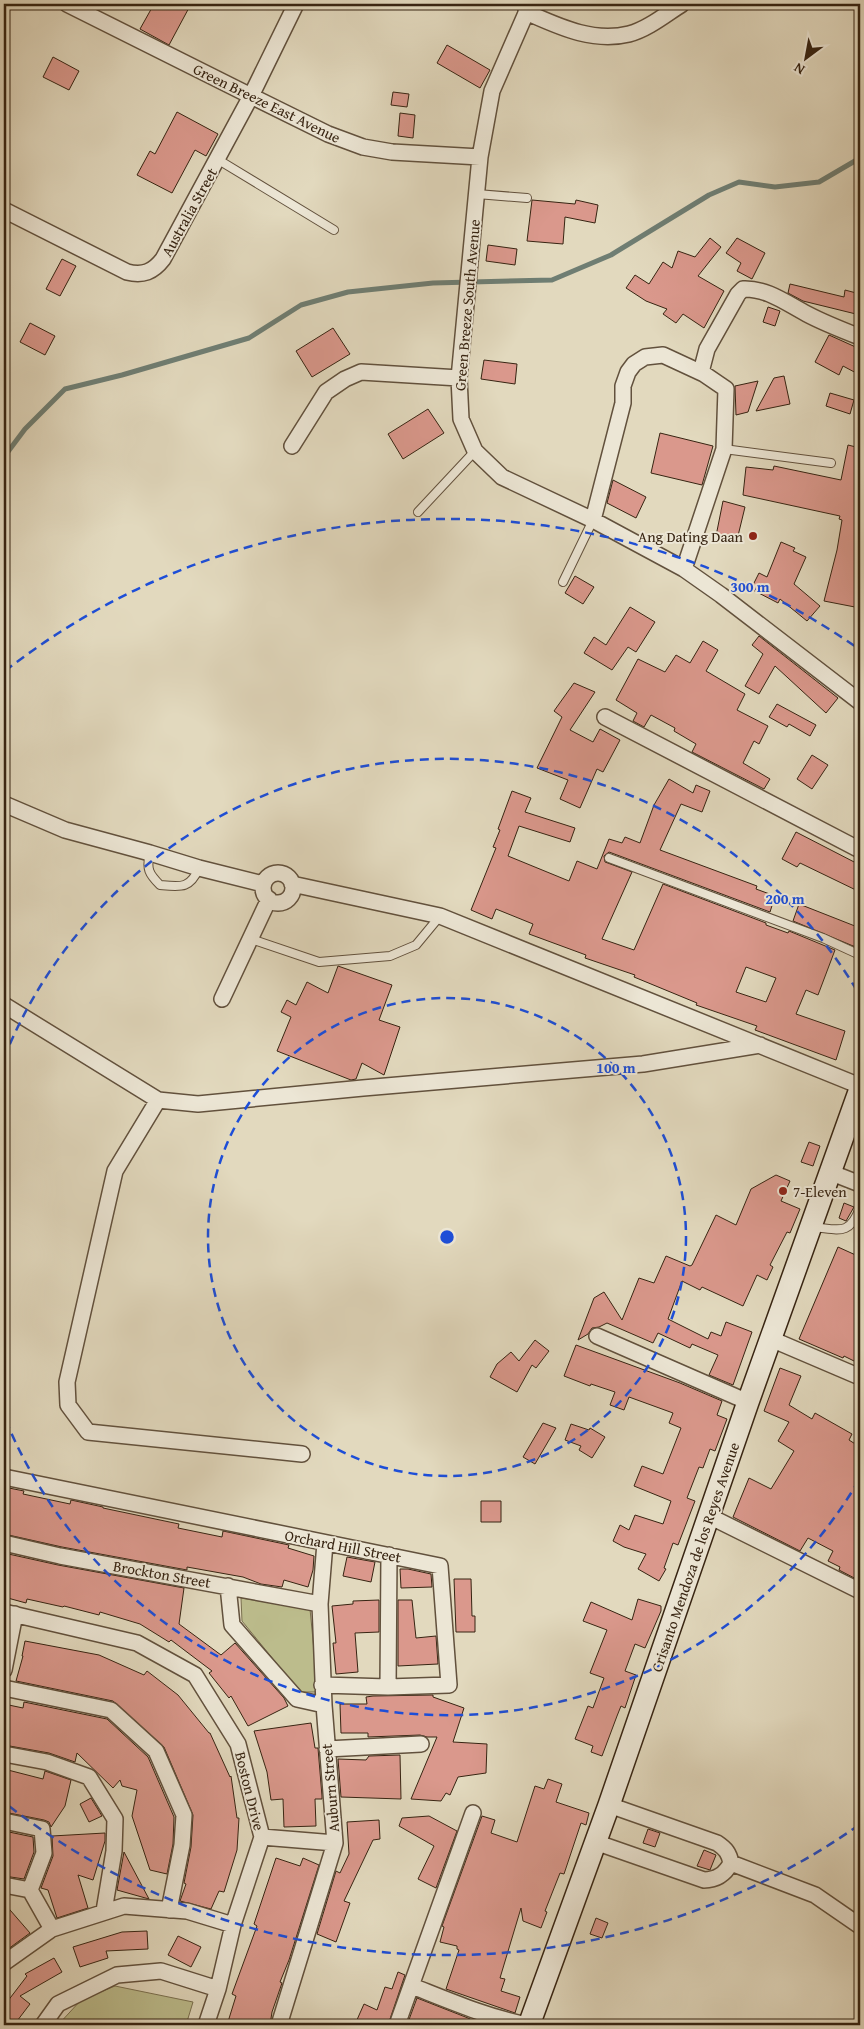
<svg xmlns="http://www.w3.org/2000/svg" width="864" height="2029" viewBox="0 0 864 2029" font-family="'Gentium Book Plus',serif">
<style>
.green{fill:#bcbc8c;stroke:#7a704f}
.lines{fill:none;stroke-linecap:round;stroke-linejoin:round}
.stream{stroke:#6f7e73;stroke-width:5}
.building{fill:#da988c;stroke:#372412;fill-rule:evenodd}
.lane-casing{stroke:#62513d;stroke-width:10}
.street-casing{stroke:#62513d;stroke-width:18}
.secondary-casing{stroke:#372412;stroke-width:24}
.lane{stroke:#ece6d5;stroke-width:8}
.street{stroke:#ece6d5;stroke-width:15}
.secondary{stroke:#ece6d5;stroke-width:21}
.ring{fill:none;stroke:#1d4ed8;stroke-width:2.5;stroke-dasharray:9 6}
.poi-dot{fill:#8f2418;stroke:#ece6d5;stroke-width:2}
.labels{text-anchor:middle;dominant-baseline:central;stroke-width:4;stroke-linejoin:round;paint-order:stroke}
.street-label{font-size:15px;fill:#372412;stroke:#ece6d5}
.poi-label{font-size:15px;fill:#372412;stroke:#ece6d5;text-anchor:end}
.centre{fill:#1d4ed8;stroke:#ece6d5;stroke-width:2.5}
.ring-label{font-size:15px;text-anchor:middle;font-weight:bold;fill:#1d4ed8;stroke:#ece6d5;stroke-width:4;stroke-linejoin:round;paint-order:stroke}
</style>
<rect width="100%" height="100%" fill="#e2d9be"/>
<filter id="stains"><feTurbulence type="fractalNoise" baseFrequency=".004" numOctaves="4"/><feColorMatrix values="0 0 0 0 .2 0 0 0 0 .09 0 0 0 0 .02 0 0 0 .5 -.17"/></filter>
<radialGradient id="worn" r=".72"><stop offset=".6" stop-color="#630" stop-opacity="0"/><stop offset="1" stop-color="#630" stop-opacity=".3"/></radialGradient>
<!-- green -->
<path class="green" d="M241,1598l69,11 8,83h-18l-58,-71z
M115,1986l78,16 -7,23h-128l23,-25z"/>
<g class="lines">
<!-- stream -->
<path class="stream" d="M4,457l21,-28 40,-40 57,-14 127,-37 52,-33 47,-13 85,-9 119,-3 59,-25 98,-60 30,-13 36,5 44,-5 41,-24"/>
</g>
<!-- building -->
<path class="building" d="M154,4h37l-22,41 -29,-16z
M447,45l43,25 -10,18 -43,-25z
M53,57l26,14 -10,19 -26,-13z
M393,92l16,2 -2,13 -16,-2z
M177,112l41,22 -12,22 -11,-6 -23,43 -35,-18 13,-24 5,3z
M400,113l15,2 -2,23 -15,-2z
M532,200l43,4 1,-4 22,5 -3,18 -30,-6 -2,27 -36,-3z
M710,238l11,9 -23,29 26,15 -20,37 -21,-14 -7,9 -13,-9 4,-5 -21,-8 -20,-13 9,-13 14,9 14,-22 9,6 6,-17 17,6z
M737,238l28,15 -13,26 -15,-8 4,-8 -15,-10z
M488,245l29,4 -2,16 -29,-4z
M62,259l14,7 -16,30 -14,-7z
M790,284l54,13 1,-7 15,4v21l-57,-14 -15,-8z
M768,307l12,4 -5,15 -12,-4z
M30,323l25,13 -10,19 -25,-13z
M333,328l17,26 -38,23 -16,-26z
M829,335l31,14v26l-17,-9 -4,9 -24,-13z
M484,360l33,4 -2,20 -34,-5z
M784,376l6,28 -34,7 18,-33z
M758,381l-10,31 -12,3 -1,-29z
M830,393l24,7 -4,14 -24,-8z
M428,409l16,24 -41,26 -15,-25z
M660,433l53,13 -11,39 -51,-12z
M848,445l12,3v160l-36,-7 13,-51 5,-30 -3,-1 1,-3 -97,-21 3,-28 27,3 1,-4 67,14z
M613,480l33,17 -10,21 -29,-15z
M723,501l22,6 -8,33 -21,-4z
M781,542l14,6 -2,3 13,6 -12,27 26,22 -13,15 -27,-22 -2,4 -27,-14 8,-16 8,4z
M575,576l19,11 -11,17 -18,-11z
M630,607l25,15 -19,30 -8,-5 -16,23 -28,-17 10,-16 12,8z
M759,636l79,62 -12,15 -51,-47 -16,28 -14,-8 18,-32 -11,-9z
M703,641l15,9 -12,21 39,23 -8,16 31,16 -9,18 -5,-3 -11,22 27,16 -6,10 -72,-37 4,-8 -22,-13 1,-3 -24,-13 -7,12 -11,-6 4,-8 -21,-13 22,-41 27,13 11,-17 14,8z
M574,683l21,9 -25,38 23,12 7,-13 20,11 -17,32 -6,-3 -17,39 -20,-9 8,-19 -31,-12 25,-51 -8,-6z
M777,704l39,21 -6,11 -21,-12 -2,3 -18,-10z
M812,755l16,10 -16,24 -15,-10z
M669,779l24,14 3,-8 14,6 -8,21 -21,-8 -21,46 97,36 -1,3 19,7 -5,16 -161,-60 -5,4 1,6 27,10 -30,67 32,11 29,-66 103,39v2l22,8 1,-2 46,19 -17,45 -12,-5 -10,24 49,17 -9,29 -81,-30 2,-4 -61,-21 1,-2 -63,-26 1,-2 -50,-17 1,-3 -57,-21 4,-10 -37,-15 -4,10 -21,-9 25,-62 -3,-1 7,-17 -2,-1 14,-38 19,7 -6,14 50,16 -5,14 -51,-16 -11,30 61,25 8,-20 20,8 12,-30 13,4 3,-6 15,6 14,-38zM746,967l30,11 -10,24 -30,-10z
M796,832l64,33v27l-60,-29 -3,4 -15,-8z
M799,904l61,24v14l-2,6 -65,-27z
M338,966l54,19 -13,35 21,7 -16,48 -22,-12 -6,16 -5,1 -74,-29 14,-34 -10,-5 6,-12 9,5 11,-23 21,11z
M809,1142l11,4 -7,20 -12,-4z
M776,1175l14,6 -9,20 19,8 -10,24 -3,-1 -17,33 3,2 -6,13 -10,-5 -14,31 -41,-19 -2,3 -18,-9 -14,38 40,20 3,-7 10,4 5,-14 26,10 -19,53 -24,-10 9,-20 -26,-11 -2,4 -32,-15 -5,10 -46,-20 -8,4 -7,1 -4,6 -10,6 16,-42 10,-6 18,28 17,-42 15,5 12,-27 24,10 2,-1 24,-50 20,10 15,-36z
M844,1203l10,4 -8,14 -7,-3z
M838,1247l22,10v107l-16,-8 -1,2 -44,-19z
M535,1340l14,11 -13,17 -4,-3 -15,27 -27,-15 7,-13 14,-12 8,9z
M576,1345l104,38 42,18 -5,14 10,4 -12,32 -5,-2 -7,19 -4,-1 -12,31 8,3 -17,44 -5,-2 -9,25 2,1 -7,12 -21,-12 8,-15 -22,-7 -11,-6 7,-16 9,5 6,-15 28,9 8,-23 -37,-15 8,-20 21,8 18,-46 -12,-5 4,-10 -44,-16 -5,13 -14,-5 5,-13 -24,-8 -1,2 -26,-10z
M780,1368l21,8 -12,29 23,14 3,-6 37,21 -3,6 11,7v134l-21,-11 1,-3 -12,-6 5,-10 -25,-13 -8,13 -67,-34 16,-39 22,11 23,-38 -16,-10 11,-19 -25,-11z
M543,1423l13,5 -21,36 -12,-7z
M571,1424l18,6 1,-2 15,9 -13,21 -13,-8 2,-4 -16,-6z
M4,1487l20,4 -1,3 47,10 1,-4 32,7v1l76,16 -1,4 44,9 1,-6 66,14 -1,3 26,8 -1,14 -5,17 -24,-7 -2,7 -21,-3 -18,-7 -56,-10v3l-125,-23 -58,-13z
M481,1501h20v21h-20z
M4,1553l54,12 126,23 -5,36 42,31 14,-12 49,55 4,8 -40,20 -17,-30 -2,2 -20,-25 3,-2 -41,-31 -2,2 -29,-18 -40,-12 -1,3 -35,-9 -1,1 -36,-8 -1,4 -22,-6z
M347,1557l28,5 -4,20 -28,-6z
M400,1569h8l23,5 1,13 -31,1z
M454,1579h17l1,37h3v16h-19z
M638,1599l23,7v5l-16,37 -10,-4 -10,27 11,4 -11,33 -4,-2 -4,10 -15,40 -11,-4 2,-6 -18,-7 13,-33 5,2 11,-30 -14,-5 17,-43 -24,-9 8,-19 41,18z
M379,1600v32l-24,1 3,39 -22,2 -3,-31h3l-4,-37 21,-2v-3z
M398,1600h14l4,38 20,-2 2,28 -40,2z
M25,1641l74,14 45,20 3,-4 31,24 31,38h1l20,44 1,-1 6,42h2l-2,32 -13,42 -5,-1 -8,18 -31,-8 6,-17 -2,-1 7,-36 2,-32 -29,-68 -51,-46 -97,-20 7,-25h-1z
M433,1695v2l31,11 -11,34 34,2 -1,29 -28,4 -8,18 -4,-2 -5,8 -30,-2 26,-62h-10l-7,-2 -52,2v-4h-27l-1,-29h27l-1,-7 7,-1z
M24,1702l83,17 41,38 26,60 -1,27 -6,30 -17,-4 -18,-54 5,-26 -15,-4 -2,-6 -7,8 -36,-35 -2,9 -26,-9 -45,-8v-41l19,4z
M311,1723l4,25h3l4,48v3h-7l1,27 -32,1 -1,-28 -12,1 -4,-28 -13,-41z
M400,1755l1,44 -60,-2 -3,-38 28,1 3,-4z
M4,1769l39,10 2,-8 26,9 -6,26 -14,21 -2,-5 -5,-2 -40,-8z
M548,1779l14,5 -6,18 33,11 -3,12 -5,-2 -17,51 -4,-1 -15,38 2,1 -6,16 -18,-7 -2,-13 -21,70 5,1 -4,12 19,6 -5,16 -69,-24 13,-39 -2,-1v-3l-17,-4 4,-15 -2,-1 40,-110 13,4 -4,13 26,9 18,-56 9,3z
M91,1798l11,18 -13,6 -9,-18z
M429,1816l28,15 -21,57 -18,-9 16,-33 -35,-20 3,-8z
M379,1820l1,19 -7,1 -29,61 6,2 -14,39 -19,-8 19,-63 4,2 9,-19 -2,-32z
M648,1829l12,4 -5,14 -12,-4z
M9,1832l24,5 1,15 -10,27 -20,-3v-18z
M105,1833v8l-12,39 -15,-5 10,33 -31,10 -9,-28 -7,-2 12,-32 -1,-20z
M704,1850l12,5 -6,15 -13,-4z
M124,1852l25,47 -32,-9z
M276,1858l24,8 3,-8 16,7 -30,95 -9,22 2,1 -10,29 -2,13h-43l9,-29 -4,-2 25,-68 -3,-2z
M4,1903l26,30 -26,19z
M596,1918l12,5 -6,15 -12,-4z
M147,1931l1,18 -42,2 2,7 -28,9 -7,-20 49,-15z
M178,1936l23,11 -10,20 -23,-12z
M54,1958l8,14 -42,24 10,8 -16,21h-10v-19l23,-30 -2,-2z
M398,1972l7,3 -17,50h-24l-8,-3 8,-18 13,6 8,-23 7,2z
M417,1998l51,20 14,7h-75z"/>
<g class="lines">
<defs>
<path id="lane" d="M217,159l117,71
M477,194l50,4
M724,449l107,14
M418,512l57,-61
M563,582l30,-62
M150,853c-4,16 -1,21 10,32 21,2 30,4 39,-17
M609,858l214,80 37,17
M251,939l68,23 71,-6 26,-11 24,-29
M812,1227c26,2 37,10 48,-19"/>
<path id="street" d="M67,4l184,92 77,38 35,13 29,5 88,5
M530,4l-38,87 -12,66 -21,221 2,41 14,32 27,26 91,43 91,49 37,26 139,107
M526,12c32,14 66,31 103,22 19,-5 37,-20 53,-30
M4,210l123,62c16,4 26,0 36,-13l88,-163 45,-92
M701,372l6,-23 31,-55 5,-5c24,-1 43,14 64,25 17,9 35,16 53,23
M292,446l34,-54 19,-13 16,-7 98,6
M593,520l30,-117v-17l5,-14 6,-8 11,-7 18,-2 41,19 22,15 -2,60 -40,120
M605,717l255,133
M4,804l61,26 85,23 49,15 64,16
M263 888a15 15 0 1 1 30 0a15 15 0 1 1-30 0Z
M292,884l148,32 420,170
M222,999l47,-100
M4,1005l154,95 40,4 165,-16 280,-24 117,-19
M158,1100l-43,71 -48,211 1,23 20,27 214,22
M832,1173l28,11
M597,1336l151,66
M771,1339l89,38
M4,1477l436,89 9,119 -61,2 -66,-2
M709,1516l151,75
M4,1543l56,13 260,48
M228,1586l4,39 65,74 27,6
M4,1612l133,31 58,32 43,69 24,93 -29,88 -15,64 -12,36
M4,1670l11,-56
M388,1687l1,-132
M4,1688l107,22 45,41 28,64 -2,30 -13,65
M327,1749l94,-5
M4,1754l43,8 42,15 26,42 -1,32 -10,60
M4,1821l38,8 2,24 -14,37
M262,1837l73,6
M595,1842l109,38c13,0 21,-6 27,-17 -2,-10 -5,-14 -14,-20l-108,-38
M731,1863l84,32 45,31
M4,1885l26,5 22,39
M4,1963l48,-34 72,-23 63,5 46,14
M412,1986c38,15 75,31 115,39
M43,2025l15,-21 59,-29 44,-4 57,18
M279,2025l56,-182 -11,-138 -4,-101 5,-61
M397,2025l76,-212"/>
<path id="secondary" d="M529,2025l80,-220 139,-403 112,-313"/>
</defs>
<!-- lane casing -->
<use href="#lane" class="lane-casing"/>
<!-- street casing -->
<use href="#street" class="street-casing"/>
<!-- secondary casing -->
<use href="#secondary" class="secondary-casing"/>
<!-- lane -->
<use href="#lane" class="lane"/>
<!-- street -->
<use href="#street" class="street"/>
<!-- secondary -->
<use href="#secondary" class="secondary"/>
</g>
<!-- distance rings -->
<g class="ring">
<circle cx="447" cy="1237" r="239"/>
<path d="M859 1480A478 478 0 0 1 4 1416M4 1058A478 478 0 0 1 859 994"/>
<path d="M859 1825A718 718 0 0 1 5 1803M5 671A718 718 0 0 1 859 649"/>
</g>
<!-- markers -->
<g class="poi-dot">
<circle cx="753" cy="536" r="5"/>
<circle cx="783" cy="1191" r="5"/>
</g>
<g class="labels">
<!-- street labels -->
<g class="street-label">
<text transform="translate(267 103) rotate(26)">Green Breeze East Avenue</text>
<text transform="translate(189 212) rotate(-61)">Australia Street</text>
<text transform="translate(467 305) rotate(-85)">Green Breeze South Avenue</text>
<text transform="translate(343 1546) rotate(11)">Orchard Hill Street</text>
<text transform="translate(695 1557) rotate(-71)">Crisanto Mendoza de los Reyes Avenue</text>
<text transform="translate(162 1574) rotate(10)">Brockton Street</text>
<text transform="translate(330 1788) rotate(-95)">Auburn Street</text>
<text transform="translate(250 1791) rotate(76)">Boston Drive</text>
</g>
<!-- poi labels -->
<g class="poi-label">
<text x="743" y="536">Ang Dating Daan</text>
<text x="793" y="1191" text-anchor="start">7-Eleven</text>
</g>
</g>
<circle cx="447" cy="1237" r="8" class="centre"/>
<g class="ring-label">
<text x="750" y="592">300 m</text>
<text x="785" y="904">200 m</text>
<text x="616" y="1073">100 m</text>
</g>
<!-- margin -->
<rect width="864" height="2029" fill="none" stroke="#e2d9be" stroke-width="20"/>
<rect x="5" y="5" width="854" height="2019" fill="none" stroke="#372412" stroke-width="2.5"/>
<rect x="10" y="10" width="844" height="2009" fill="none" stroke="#372412"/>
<!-- north arrow -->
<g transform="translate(806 58) rotate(212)" stroke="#ece6d5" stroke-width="4" paint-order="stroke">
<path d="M0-4L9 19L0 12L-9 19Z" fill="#372412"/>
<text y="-8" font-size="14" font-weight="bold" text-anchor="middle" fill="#372412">N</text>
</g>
<rect width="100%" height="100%" filter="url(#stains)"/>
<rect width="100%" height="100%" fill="url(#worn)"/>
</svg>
